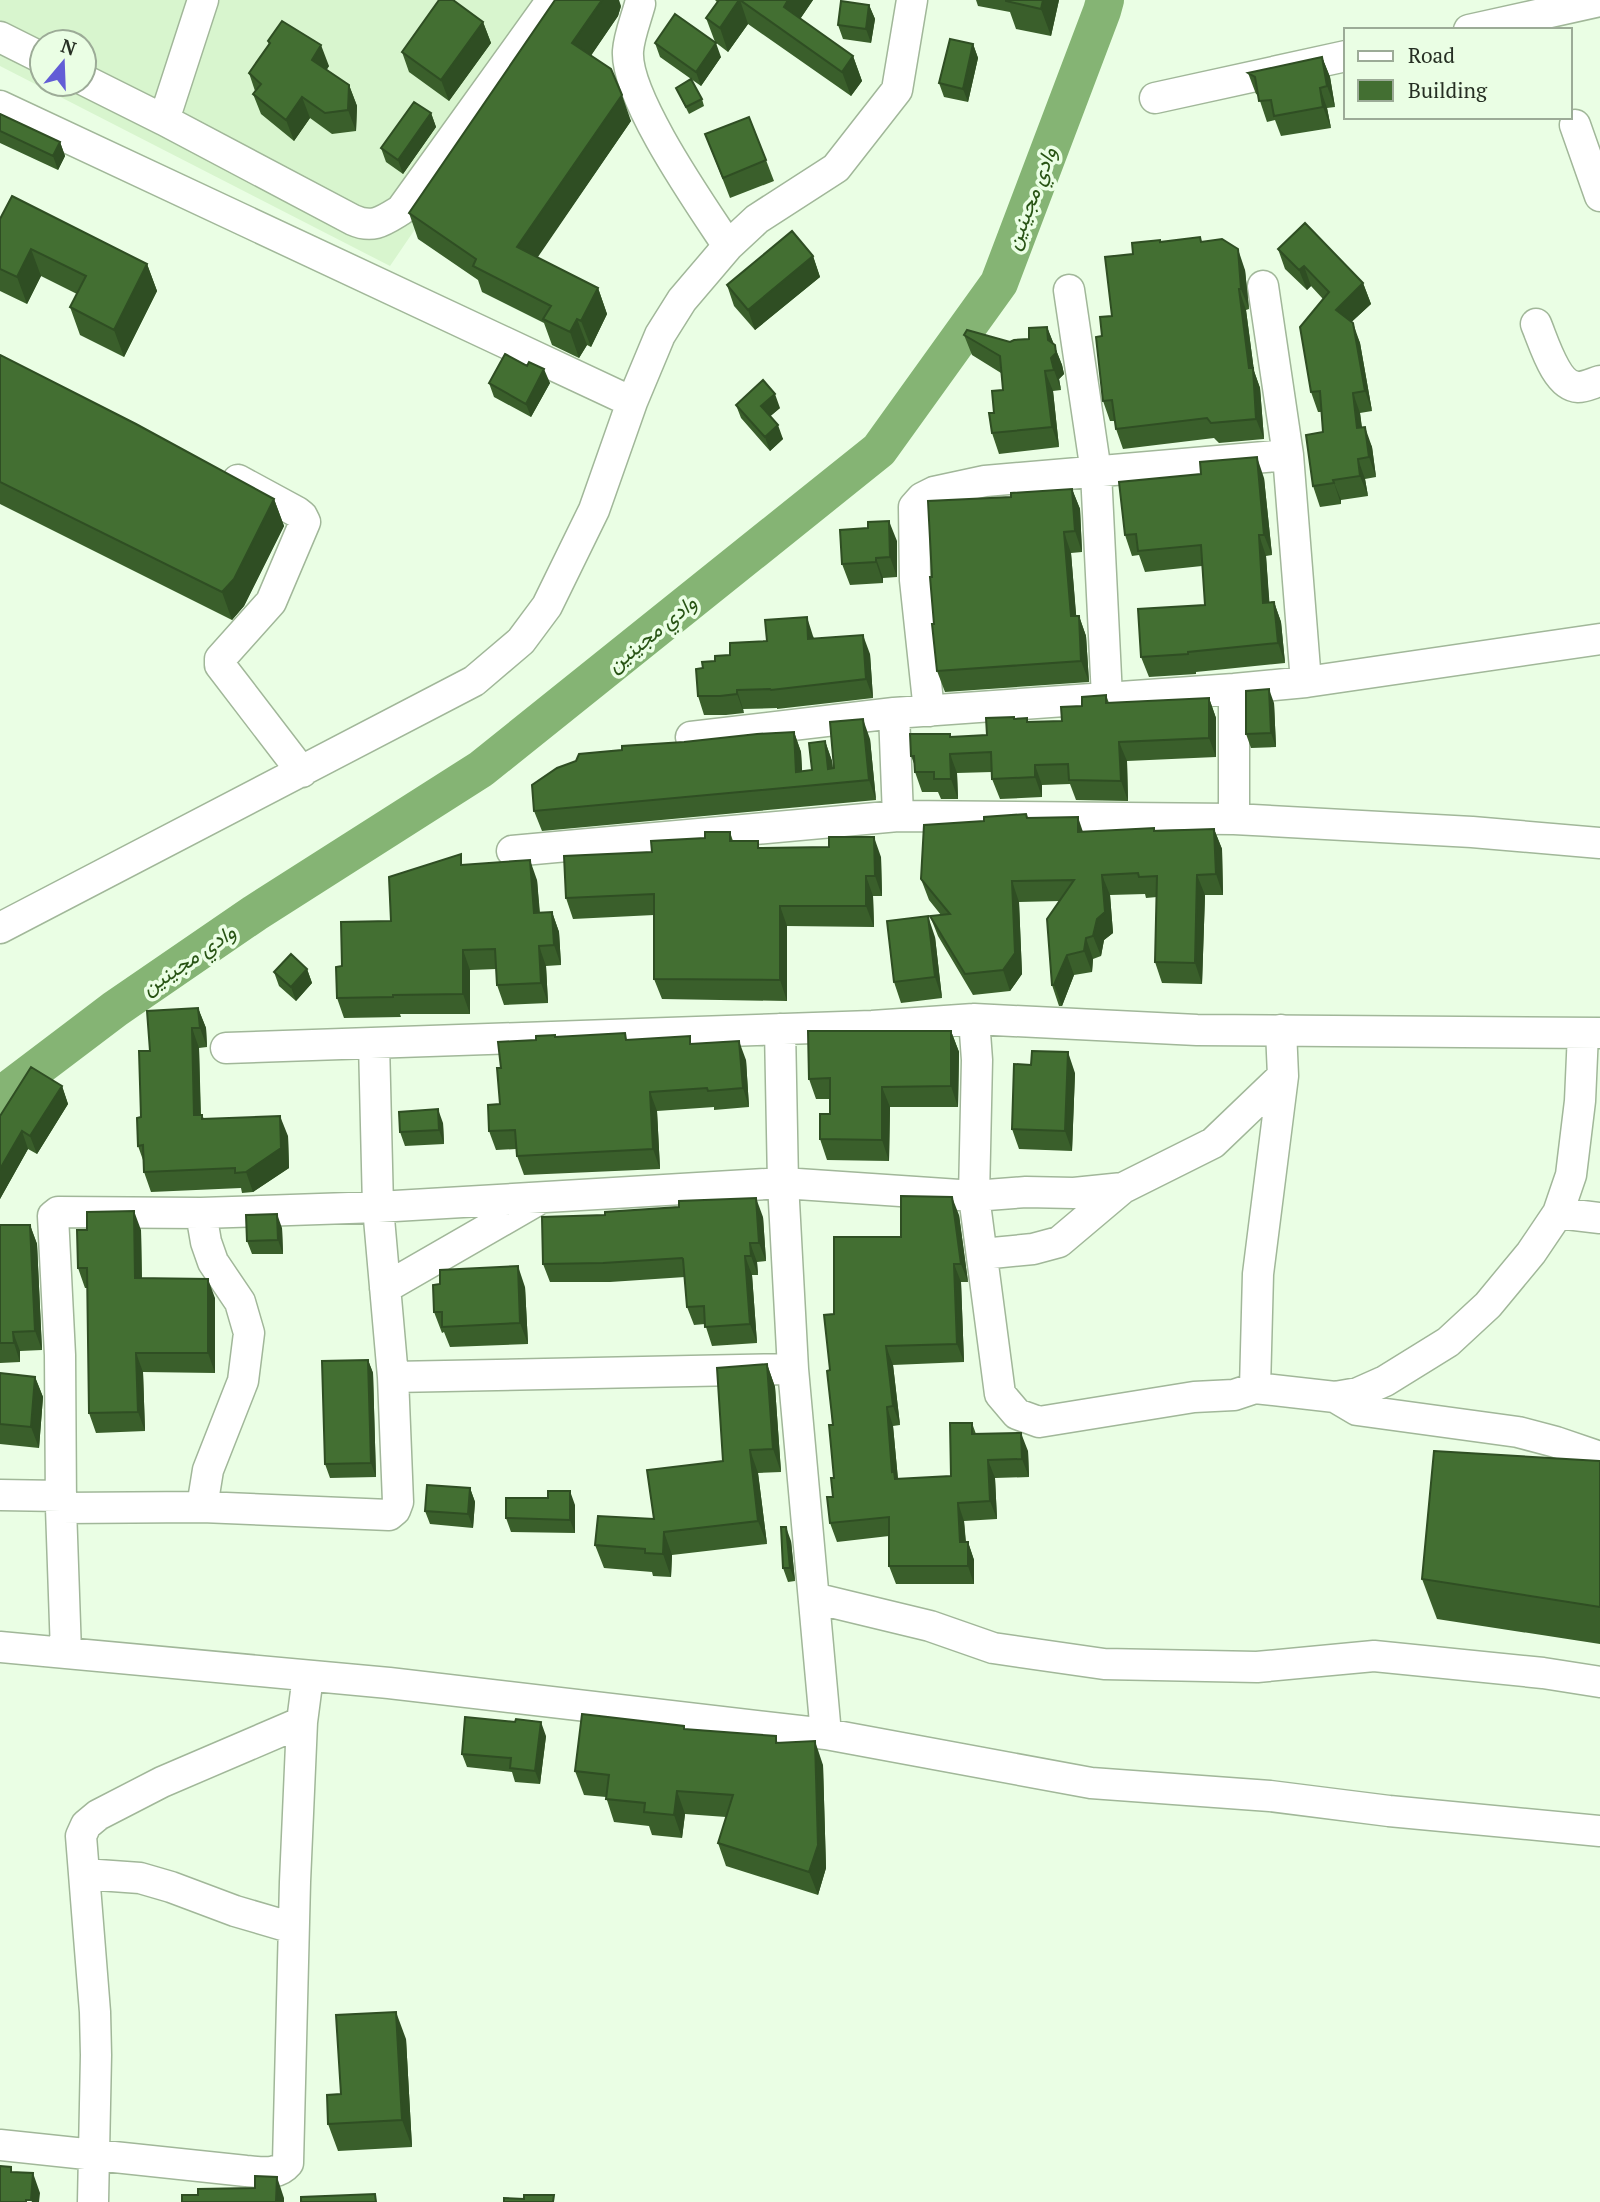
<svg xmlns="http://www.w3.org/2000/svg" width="1600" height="2202" viewBox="0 0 1600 2202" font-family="'PT Serif',Vazirmatn,serif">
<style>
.built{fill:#d8f5ce;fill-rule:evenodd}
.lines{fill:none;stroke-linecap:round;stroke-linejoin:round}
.river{stroke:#85b474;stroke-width:38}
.minor-casing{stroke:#a1b799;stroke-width:33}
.minor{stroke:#fff;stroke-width:30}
.wall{fill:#3a5f2b}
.shaded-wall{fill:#2f4e23}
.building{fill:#436f32;stroke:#2f4e23;stroke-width:2}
.labels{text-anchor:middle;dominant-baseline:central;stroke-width:7;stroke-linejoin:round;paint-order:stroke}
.water-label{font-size:21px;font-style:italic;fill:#285414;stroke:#eafee4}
</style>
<rect width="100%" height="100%" fill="#eafee4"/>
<!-- built -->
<path class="built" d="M0,0h571l-181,266 -390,-200zM42,42h42v42h-42z"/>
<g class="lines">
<!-- river -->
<path class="river" d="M0,1096l115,-87 140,-96 226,-144 398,-319 120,-167 103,-272 3,-11"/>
<defs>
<path id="minor" d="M640,4c-4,15 -11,32 -12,47 -3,46 73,154 100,195
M1469,30l131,-29
M0,37l42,21
M84,80l80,40 39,-120
M1155,98l191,-42
M0,106l632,296
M164,120l189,100c20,9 30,1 48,-10l151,-210
M1575,125l25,71
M1263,286l25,169 18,227
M1069,290l27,182 11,225
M1536,324c8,19 20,62 42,63 7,0 15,-4 22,-6
M238,480l59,32 5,4 3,6 -34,80 -51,57v6l82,107
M929,711l-14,-131 -1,-73 8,-9 12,-6 51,-11 303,-26
M894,713l4,103
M691,737l203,-24 340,-24 72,-7 294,-43
M1234,819l238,13 128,11
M512,851l386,-35 336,3v-130
M0,928l474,-247 47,-40 26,-35 47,-96 38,-108 28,-67 22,-35 46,-54 29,-27 79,-51 61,-78 15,-90
M780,1029l3,154 10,186 33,365
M226,1048l646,-22 102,-7 223,11 403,3
M1283,1076l-70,67 -90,45 -49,5 -48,-1 -52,4 26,198 17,20 22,8 155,-25 40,-2 21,-7 80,9 22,13 161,22 38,10 44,15
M1558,1213l42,5
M982,1254l51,-5 26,-7 64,-54
M385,1288l151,-87
M393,1377l400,-8
M1255,1388l3,-114 25,-198 -2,-46
M1335,1397l23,-4 27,-12 63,-39 40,-37 43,-52 27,-40 13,-38 9,-74 3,-68
M0,1495l61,1
M202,1507l187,8 6,-5 3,-8 -5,-125 -15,-170 -4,-164
M61,1508l141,-1 6,-37 35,-89 6,-48 -9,-31 -27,-40 -7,-20 -5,-29
M814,1598l116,28 63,22 111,16 153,3 117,-11 169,17 57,9
M0,1647l389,36 437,51 265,49 179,13 119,15 211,20
M66,1653l-5,-145 -1,-153 -7,-139 5,-4 143,1 177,-6 405,-24 191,13 3,-136 -3,-41
M84,1874l56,4 31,9 64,24 58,17
M0,2145l246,26c16,1 31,5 42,-8l7,-281 7,-160 6,-46
M93,2202l3,-147 -1,-43 -14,-176 5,-11 12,-10 64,-33 140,-60"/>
</defs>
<!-- minor casing -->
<use href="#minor" class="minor-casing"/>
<!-- minor -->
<use href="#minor" class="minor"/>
</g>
<!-- wall -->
<path class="wall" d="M715,0h98l-13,19 53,37 9,25 -11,15 -103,-72 -20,28 -13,-10 -9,-24 11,-16z
M976,0h83l-8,36 -35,-7 -6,-17 -32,-6z
M869,5l6,14 -4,24 -28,-4 -5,-14z
M621,6l-3,10 -27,39 40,66 -94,136 61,31 9,26 -16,33 -4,-2 -8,13 -27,-13 -8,-22 -62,-31 -4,-12 -60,-41 -9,-26z
M483,22l8,21 -42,58 -40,-29 -7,-20z
M268,41l61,25 -3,4 23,15 8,21 -1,25 -24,3 -22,-16 -16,23 -33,-27 -8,-20 2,-3 -6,-18 20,-28z
M655,43l66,14 -20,29 -41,-29z
M973,44l5,14 -10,44 -24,-5 -5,-14z
M1322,57l8,20 5,30 -8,1 4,20 -50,8 -6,-16 -8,2 -9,-27 -2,-1 -8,-21z
M676,88l26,11 2,7 -15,8z
M431,113l5,14 -33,47 -17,-12 -5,-14z
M0,114l60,28 5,14 -7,14 -58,-27z
M705,134l61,26 8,21 -44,17z
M0,219l147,45 10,27 -33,66 -44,-22 -10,-28 7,-13 -36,-18 -14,28 -27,-13z
M1202,241l43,29 4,39 -3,1 8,61 6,17 4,51 -45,4 -5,-5 -91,11 -7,-20 -1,-8h-5l-7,-20 -1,-65 10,-20 49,-74z
M1278,249l85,34 8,21 -20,18 9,21 12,68 -12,2 2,14 10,20 4,30 -11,2 3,17 -27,4v4l-21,3 -7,-21 10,-54 -2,-20h-3l-7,-20 12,-93 -12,-13 -4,4 -22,-21z
M813,256l7,21 -65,53 -21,-24 -7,-21z
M1047,327l15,38 2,9 -5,5 2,11 -8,1 6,56 -60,7 -7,-21 2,-20 9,-23 -2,-17 -29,-18 -8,-20 46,7 19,-3z
M0,355l274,144 10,27 -40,80 -12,14 -232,-116z
M527,366l23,17 -19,34 -37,-20 -5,-14z
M736,405l44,3 -10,8 13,23 -13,12 -29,-33z
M1264,478l8,77 -6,1 3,46h5l7,20 4,41 -89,9v2l-47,3 -8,-20 64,-52 -3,-39 -57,6 -6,-17 -7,1 -7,-21z
M1072,489l8,20 2,43 -11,1 5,63h3l7,20 3,46 -144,10 -8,-21 -5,-94 79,-80z
M897,541v36l-14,1v5l-33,2 -8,-21z
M813,636l1,2 56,16 3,44 -96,11v-1l-34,1 1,4 -18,2h-22l-6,-19 5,-28 27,-13z
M1106,695l3,8 100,-5 7,20v39l-89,4 1,40 -52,-1 -6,-16 -28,1v12l-42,2 -8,-20v-7l-35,1 1,26h-17l-3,-7h-16l-7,-20v-6l-4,-10 39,-22 1,3 36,-2 28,-16 12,-1 1,4 34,-1 20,-15z
M1274,703l2,44 -25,1 -5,-14z
M794,732l7,20 1,20 10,-2 13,-29 7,20 1,7h1l36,-29 6,61 -334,31 -8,-20 88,-61 62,-8z
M1026,814l2,4 55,13 131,-2 8,20 1,46h-18l-3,89 -40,-1 -7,-21 2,-65 -11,1 -1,-4 -35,1 3,38 -9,7 -3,16 -8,3 -1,13 -18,3 -12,31h-3l-7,-21 8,-84 -41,1 3,72 -12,17 -37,4 -35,-59 -8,-20 11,-1 -12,-15 -8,-21 63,-58z
M730,832l3,9 27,7 121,9 1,39h-9l1,31 -87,-1v75l-125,-2 -8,-20v-64l-81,4 -7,-21 86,-46z
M465,864l72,16 3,33 12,-1 7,20 2,33 -15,1 2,37 -44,2 -7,-20 -1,-16 -26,1v44h-70l1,3 -57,1 -7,-20 5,-32 49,-45z
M935,937l7,61 -41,5 -7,-21z
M307,969l5,14 -16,18 -17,-15 -5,-14z
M198,1008l8,20 1,19 -8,1 2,67h1l2,4 84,17 1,32 -36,24 -11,1 -1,-5 -90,4 -7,-20 -1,-12 -5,-14 3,-29z
M951,1031l8,21 -1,55h-68l-1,54 -62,-1 -7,-21 10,-25v-15h-14l-7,-20z
M555,1037l73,3 65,4 53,16 3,47 -35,3v-3l-57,4 3,58 -136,6 -7,-19 -1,-7 -20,1 -7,-19 11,-27 1,-36 35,-28z
M1075,1073l-3,78 -53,-2 -7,-20z
M62,1086l6,18 -31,50 -9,-5 -28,50v-83z
M443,1123l1,21 -39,2 -5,-14z
M959,1215l9,67h-7l3,80 -71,3 7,60 -7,1 5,53 53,-3 21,-53 4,11 52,17 1,26 -34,1 2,41 -33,2 2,21h2l6,18v24h-78l-7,-18v-30l-52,6 -7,-19 3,-26 1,-19 -4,-108 4,-56 67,-77z
M763,1217l3,44 -9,1 1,13h-6l5,68 -45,3 -7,-22 -11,1 -7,-18 -2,-30 -75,5h-60l-7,-18z
M0,1225h30l7,19 5,106 -22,1v11l-20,1z
M282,1228l1,26h-31l-5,-13z
M141,1230l1,48 73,20v75l-72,-1 2,59 -49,2 -7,-20 -2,-125h-2l-7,-20z
M525,1287l3,57 -78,3 -6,-15 -2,1 -8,-21z
M368,1360l5,13 3,104 -46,1 -5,-14z
M767,1364l8,23 6,85 -23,1 9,71 -95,11 -1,22 -18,-1 -1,-4 -48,-4 -9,-23 59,-26 69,-58z
M0,1373l35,4 8,20 -4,51 -39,-4z
M1600,1461v183l-163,-25 -15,-40z
M470,1488l5,14 -2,26 -43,-4 -5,-13z
M548,1498l27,7v28l-64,-1 -5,-14z
M791,1541l4,40 -7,1 -5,-14z
M685,1729l94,13 44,23 3,103 -8,27 -92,-29 -8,-23 8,-26 -41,-3 -3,24 -30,-3 -3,-9 -35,-4 -8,-25 -22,-2 -9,-24z
M546,1736l-6,48 -25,-2 -3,-10 -45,-5 -5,-13z
M406,2039l6,108 -74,4 -10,-27 13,-30z"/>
<!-- shaded-wall -->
<path class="shaded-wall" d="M602,0h17l2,6 -3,10 -36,53 -10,-26z
M740,0l8,24 -20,28 -8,-24z
M788,0h25l-21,31 -8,-24z
M1043,0h16l-8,36 -10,-27z
M869,5l6,14 -4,24 -5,-14z
M483,22l8,21 -42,58 -8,-21z
M716,43l5,14 -20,29 -5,-14z
M973,44l5,14 -10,44 -5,-13z
M321,45l8,21 -9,15 -8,-21z
M853,56l9,25 -11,15 -9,-24z
M1322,57l8,20 5,30 -8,-21z
M349,85l8,21 -1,25 -8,-21z
M1320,88l7,20 4,20 -8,-21z
M622,95l9,26 -104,152 -10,-26z
M302,97l8,21 -16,23 -8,-21z
M431,113l5,14 -33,47 -5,-14z
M60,142l5,14 -7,14 -5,-14z
M31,249l10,27 -14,28 -10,-27z
M1238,249l7,21 4,39 -8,-20z
M813,256l7,21 -65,53 -7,-20z
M147,264l10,27 -33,66 -10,-27z
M1304,266l7,20 -4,4 -8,-20z
M1363,283l8,21 -28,26 -7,-20z
M598,288l9,26 -16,33 -10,-26z
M1239,289l7,21 8,61 6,17 4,51 -8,-20z
M577,319l10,26 -8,13 -9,-26z
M1353,323l7,20 12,68 -7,-20z
M1047,327l15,38 2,9 -5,5 2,11 -7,-20z
M544,369l6,14 -19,34 -5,-13z
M1045,371l8,20 6,56 -7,-20z
M1353,393l7,20 4,35 -7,-20z
M775,394l5,14 -14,12 -5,-14z
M778,425l5,14 -13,12 -5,-14z
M1365,427l7,20 4,30 -7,-20z
M1257,457l7,21 8,77 -8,-20z
M1358,459l7,20 3,17 -8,-20z
M1333,480l8,20v4z
M1072,489l8,20 2,43 -7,-21z
M274,499l10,27 -40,80 -12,14 -10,-28z
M889,521l8,20v36l-7,-20z
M1064,532l7,21 7,84 -7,-21z
M1259,535l7,21 5,67 -8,-20z
M876,558l7,20v5l-7,-21z
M1274,602l7,20 4,41 -7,-20z
M1079,616l7,20 3,46 -8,-21z
M807,617l6,19 2,22 -7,-19z
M863,635l7,19 3,44 -7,-19z
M1269,689l5,14 2,44 -5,-14z
M737,690l6,19 1,4 -7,-19z
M1209,698l7,20v39l-7,-19z
M863,719l7,20 6,61 -7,-20z
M794,732l7,20 2,34 -7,-14z
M825,741l7,20 2,22 -6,-14z
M1119,742l8,19 1,40 -7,-20z
M950,754l7,19 1,26 -7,-20z
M1035,765l7,20v12l-7,-20z
M1078,817l7,21 -7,-6z
M1214,829l8,20 1,46 -7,-21z
M874,837l7,20 1,39 -7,-20z
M530,860l7,20 4,53 -7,-20z
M1102,875l8,20 3,38 -9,7 -3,16 -8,-20z
M1197,875l8,20 -3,89 -7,-21z
M866,876l7,20 1,31 -8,-21z
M1012,881l7,21 3,72 -12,17 -7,-21z
M780,906l7,20v75l-7,-21z
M552,912l7,20 2,33 -7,-20z
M928,916l7,21 7,61 -7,-21z
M1086,938l7,21 -1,13 -8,-21z
M539,946l7,20 2,37 -7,-20z
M463,950l7,20v44l-7,-20z
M1067,955l7,20 -12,31 -8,-21z
M307,969l5,14 -16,18 -5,-14z
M198,1008l8,20 1,19 -7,-19z
M192,1028l7,20 2,87 -7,-20z
M951,1031l8,21 -1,55 -7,-21z
M739,1041l7,19 3,47 -6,-19z
M1068,1052l7,21 -3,78 -7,-20z
M62,1086l6,18 -31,50 -7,-18z
M882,1087l8,20 -1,54 -7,-21z
M650,1092l7,19 3,58 -7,-20z
M438,1109l5,14 1,21 -5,-14z
M280,1116l8,20 1,32 -36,24 -7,-20z
M22,1131l6,18 -28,50v-30z
M952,1197l7,18 9,67 -7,-18z
M756,1198l7,19 3,44 -7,-18z
M134,1211l7,19 1,68 -7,-20z
M277,1214l5,14 1,26 -5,-14z
M30,1225l7,19 5,106 -7,-19z
M750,1243l7,19 1,13 -7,-19z
M745,1256l7,19 5,68 -7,-19z
M954,1264l7,18 3,80 -7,-18z
M518,1266l7,21 3,57 -8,-21z
M208,1279l7,19v75l-7,-20z
M13,1332l7,19v11l-6,-19z
M886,1346l7,19 7,60 -7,-19z
M136,1353l7,19 2,59 -7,-19z
M368,1360l5,13 3,104 -5,-14z
M767,1364l8,23 6,85 -8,-23z
M35,1377l8,20 -4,51 -8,-21z
M887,1407l6,19 5,54 4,18 -10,-26z
M1021,1433l7,18 1,26 -7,-18z
M750,1450l8,23 9,71 -9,-23z
M988,1460l7,18 2,41 -7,-18z
M470,1488l5,14 -2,26 -5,-14z
M570,1491l5,14v28l-5,-13z
M958,1503l6,18 3,39 -7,-18z
M786,1527l5,14 4,40 -5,-13z
M664,1532l8,23 -1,22 -8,-23z
M968,1542l6,18v24l-6,-18z
M541,1722l5,14 -6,48 -5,-13z
M815,1741l8,24 3,103 -8,27 -9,-23z
M677,1791l8,23 -3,24 -8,-23z
M396,2012l10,27 6,108 -10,-27z
M33,2173l7,20 -1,9h-7l-1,-2z
M277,2177l7,21v4h-8z"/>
<!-- building -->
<path class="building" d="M439,0h14l30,22 -42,58 -39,-28z
M555,0h47l-30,43 39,26 11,26 -105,152 81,41 -17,33 -4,-2 -7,13 -27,-13 8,-13 -78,-40 3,-7 -67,-46z
M719,0h20l-19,28 -14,-10z
M740,0h48l-4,7 69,49 -11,16z
M1006,0h37l-2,9 -35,-8z
M841,1l28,4 -3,24 -28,-4z
M675,14l41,29 -20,29 -41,-29z
M282,21l39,24 -9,15 37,25 -1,25 -23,3 -23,-16 -16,23 -33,-26 8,-10 -12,-11 21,-30 -2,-2z
M950,39l23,5 -10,45 -24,-6z
M1322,57l5,29 -7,2 3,19 -49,9 -3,-16 -12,1 -4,-24 -7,-4z
M691,79l11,20 -16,8 -10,-19z
M414,102l17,11 -33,47 -17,-12z
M0,114l60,28 -7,14 -53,-25z
M749,117l17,43 -43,18 -18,-44z
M12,196l135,68 -33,66 -44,-23 16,-31 -55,-27 -14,28 -17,-8v-50z
M1305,223l58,60 -27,27 17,13 12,68 -12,2 4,35 8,-1 4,30 -11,2 2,17 -27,4 1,3 -21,3 -7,-51 17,-3 -3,-41 -9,1 -11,-65 29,-35 -25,-26 -5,4 -21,-21z
M792,231l21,25 -65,54 -21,-25z
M1200,237l1,5 21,-3 16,10 3,40h-2l10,79h4l3,51 -45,4 -4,-5 -91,11 -4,-29 -9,1 -7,-64 6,-1 -2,-19 12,-1 -7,-59 28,-3 -1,-11 28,-3v2z
M1047,327l1,13 7,5 1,8 -5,5 3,12 -9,1 7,56 -60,6 -3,-20h5l-2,-22 11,-1 -3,-34 -36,-21 3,-5 43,12 4,-2 15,-1v-11z
M505,354l22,12 2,-4 15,7 -18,35 -37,-21z
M0,355l136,69 138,75 -40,80 -12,13 -222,-110z
M763,380l12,14 -14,12 17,19 -13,12 -29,-32z
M1257,457l7,78h-5l4,68 11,-1 4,41 -90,9v2l-47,3 -3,-48 67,-4 -4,-60 -63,6 -2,-17 -11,1 -6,-53 82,-8 -1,-12z
M1072,489l3,42 -11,1 7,84h8l2,45 -144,10 -5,-47h2l-4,-47h2l-4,-76 83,-4v-4z
M889,521l1,36 -14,1v4l-34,2 -2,-34 28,-2v-6z
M807,617l1,22 55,-4 3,44 -95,11 -1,-1 -33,1v4l-17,2h-22l-2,-27 7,-1 -1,-6 13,-1v-5l15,-1v-12l37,-2 -2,-21z
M1269,689l2,44 -25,1v-43z
M1106,695v8l103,-5v40l-90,4 2,39 -52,-1 -1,-16 -33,1v12l-43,2 -1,-27 -41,2 1,25h-17v-7h-19l-1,-16h-3l-1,-22h40v3l37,-2 -1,-17 28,-1v2l13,-1v4l35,-1 -1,-14 21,-1v-9z
M863,719l6,61 -335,31 -2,-26 25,-17 19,-7 3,-7 43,-4v-4l62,-4 73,-8 37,-2 2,40 16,-2 -3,-27 16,-2 3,28 6,-1 -4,-46z
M1026,814l1,4 51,-1v15l76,-4v3l60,-2 2,45 -19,1 -2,88 -40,-1 2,-86 -18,1 -1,-4 -36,2 3,37 -8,7 -4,17 -7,2 -2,13 -17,4 -13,30h-2l-5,-66 27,-39 -62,1 3,72 -12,17 -38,4 -35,-58 20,-2 -29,-35 3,-54 60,-4v-4z
M705,832h25v9h28v7l71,-1v-10h45l1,39h-9v30h-86v74l-126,-1v-85l-88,4 -2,-42 88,-4 -1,-11 54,-3z
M461,854v11l69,-5 4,53 18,-1 2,33 -15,1 2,37 -44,2 -2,-36 -32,1v44l-70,1v2l-56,1 -1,-31 6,-1 -1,-44 50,-1 -2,-44z
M928,916l7,61 -41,5 -7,-61z
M291,954l16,15 -16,18 -17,-15z
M198,1008l2,20h-8l2,87h8v4l78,-3 1,32 -35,24 -11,1v-5l-91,4 -1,-27 -5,1 -1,-28 4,-1 -2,-66h11l-3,-40z
M808,1031h143v55l-69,1v53l-62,-1v-25h10v-36l-21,1z
M625,1033l1,7 64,-4v8l49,-3 4,47 -35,3 -1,-3 -57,4 3,57 -136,7 -2,-26 -26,1 -1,-26 12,-1 -3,-36h4l-3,-26 38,-2v-4l19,-1v2z
M1032,1051l36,1 -3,79 -53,-2 2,-65 17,1z
M31,1067l31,19 -32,50 -8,-5 -22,38v-53z
M438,1109l1,21 -39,2 -1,-20z
M901,1196l51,1 9,67h-7l3,80 -71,2 7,60 -6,1 5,65 2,-1 1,8 56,-3 -1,-53h22v11l49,-1 1,26 -34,1 2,41 -32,2 2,39h8v24h-79v-49l-59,6 -3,-26h6l-2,-19h3l-5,-53h4l-6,-54 3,-1 -6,-55 10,-1v-77h67z
M756,1198l3,45h-9l1,13h-6l5,68 -45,3 -1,-21 -17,1 -4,-48 -1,-1 -79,5 -60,1 -1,-47 63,-2v-3l74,-5v-6z
M134,1211l1,67 73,1v74h-72l2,59 -49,1 -2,-145h-9l-1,-38h10v-18z
M277,1214l1,26 -31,1 -1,-26z
M0,1225h30l5,106 -22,1 1,11h-14z
M518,1266l2,57 -78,4v-15h-8l-1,-27 7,-1v-14z
M368,1360l3,103 -46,1 -3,-103z
M767,1364l6,85 -23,1 8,71 -94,11 -1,22 -18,-1v-4l-50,-4 3,-29 56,3 -7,-49 76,-9 -6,-93z
M0,1373l35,4 -4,50 -31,-3z
M1434,1451l166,10v146l-178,-28z
M427,1485l43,3 -2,26 -43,-3z
M548,1491h22v29l-64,-2v-20h42z
M781,1527h5l4,41h-7z
M582,1714l102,12v3l92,7v7l39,-2 3,104 -9,27 -91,-29 15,-48 -56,-4 -3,24 -30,-3 1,-9 -39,-4 3,-24 -34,-4z
M465,1717l50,5 1,-3 25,3 -6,49 -25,-3 1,-10 -49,-4z
M396,2012l6,108 -74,4 -1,-29 14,-1 -5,-79z
M0,2166l11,1v5l22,1 -2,27h-5v2h-26z
M255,2176l22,1 -1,25h-94v-7h16v-6l57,-1z
M375,2194l1,8h-75v-5z
M524,2195h30l-1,7h-49v-4l20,1z"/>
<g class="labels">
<!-- water labels -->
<g class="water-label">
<text transform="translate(1030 198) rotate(-69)">وادي مجينين</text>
<text transform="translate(651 633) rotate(-39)">وادي مجينين</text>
<text transform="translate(188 959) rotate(-34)">وادي مجينين</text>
</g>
</g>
<!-- legend -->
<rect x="1344" y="28" width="228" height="91" fill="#eafee4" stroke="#9cab97" stroke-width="2"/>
<rect x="1358" y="51" width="35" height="10" fill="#ffffff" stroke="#9cab97" stroke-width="2"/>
<text x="1408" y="63" font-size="21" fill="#262f23">Road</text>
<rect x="1358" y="80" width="35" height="21" fill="#436f32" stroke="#9cab97" stroke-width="2"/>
<text x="1408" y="98" font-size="21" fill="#262f23">Building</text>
<!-- north arrow -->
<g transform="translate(63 63) rotate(19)"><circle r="33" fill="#eafee4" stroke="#9cab97" stroke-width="2"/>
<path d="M0-5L12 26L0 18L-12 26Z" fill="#625dd6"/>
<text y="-10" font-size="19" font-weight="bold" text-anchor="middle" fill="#262f23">N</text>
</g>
</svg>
